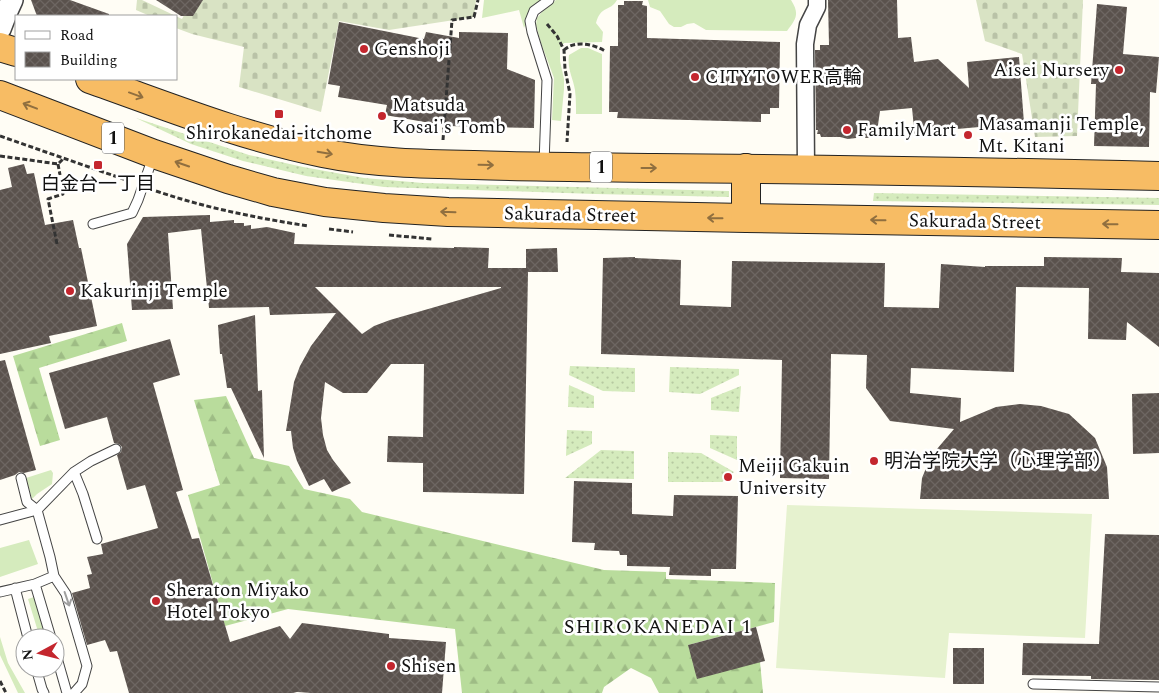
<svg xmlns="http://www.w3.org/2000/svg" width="1159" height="693" viewBox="0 0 1159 693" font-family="Spectral,'Noto Sans JP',serif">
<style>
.grass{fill:url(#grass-dots)}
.forest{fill:url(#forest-firs)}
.cemetery{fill:url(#cemetery-stones)}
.garden{fill:#d5ebbd}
.pitch{fill:#e6f2cf}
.building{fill:url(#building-cross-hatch);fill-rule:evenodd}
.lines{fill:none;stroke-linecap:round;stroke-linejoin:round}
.service-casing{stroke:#444;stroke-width:11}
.minor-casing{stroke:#444;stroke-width:19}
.tertiary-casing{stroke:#444;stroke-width:24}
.trunk-casing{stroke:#222;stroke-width:30}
.path{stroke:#333;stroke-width:3;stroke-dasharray:5 2.5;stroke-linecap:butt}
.service{stroke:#fff;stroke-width:9}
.minor{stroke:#fff;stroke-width:16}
.tertiary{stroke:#fff;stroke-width:21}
.trunk{stroke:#f7bc64;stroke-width:28}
.oneway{stroke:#906f3f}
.oneway2{stroke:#a0a0a0}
.poi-dot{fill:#c4262e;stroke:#fff;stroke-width:2}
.labels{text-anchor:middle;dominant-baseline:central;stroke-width:5;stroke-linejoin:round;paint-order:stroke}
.shield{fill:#fff;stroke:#585858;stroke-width:1}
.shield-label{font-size:18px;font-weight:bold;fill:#111}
.poi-label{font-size:19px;fill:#111;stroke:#fff;text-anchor:start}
.street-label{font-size:19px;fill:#111;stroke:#fff}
.neighbourhood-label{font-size:20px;letter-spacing:1px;fill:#111;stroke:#fff}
</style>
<defs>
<pattern id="grass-dots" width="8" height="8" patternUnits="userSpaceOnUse" patternTransform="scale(1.25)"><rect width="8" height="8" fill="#d5ebbd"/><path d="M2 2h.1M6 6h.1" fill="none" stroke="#b6c8a1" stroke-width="1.8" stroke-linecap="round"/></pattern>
<pattern id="forest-firs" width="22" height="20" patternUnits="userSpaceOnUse" patternTransform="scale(1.25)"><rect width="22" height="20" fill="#b9dc9c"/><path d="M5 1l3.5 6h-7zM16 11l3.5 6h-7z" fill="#9ebc85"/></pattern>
<pattern id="cemetery-stones" width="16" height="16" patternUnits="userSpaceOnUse" patternTransform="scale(1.25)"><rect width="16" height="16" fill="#d9e3c4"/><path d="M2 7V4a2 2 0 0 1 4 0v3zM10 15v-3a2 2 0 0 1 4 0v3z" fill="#b9c2a7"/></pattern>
<pattern id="building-cross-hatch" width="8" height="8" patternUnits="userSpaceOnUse" patternTransform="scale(1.25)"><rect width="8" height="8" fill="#5a524d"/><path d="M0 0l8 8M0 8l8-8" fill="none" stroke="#6d6662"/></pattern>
</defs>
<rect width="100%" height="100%" fill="#fffdf5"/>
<!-- grass -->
<path class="grass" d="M136,118l113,37 54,12 61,11 59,5 75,2 231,6v6l-134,-3 -211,-7 -78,-11 -63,-15 -52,-17z
M874,193l285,5v7l-286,-4z
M570,366l65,2v24l-32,-1 -34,-16z
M670,367l69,2v6l-39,19 -31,-2z
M569,385l25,11v12l-26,-1z
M741,386l-2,26 -28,-2v-12z
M567,430l25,1v13l-26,12z
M710,435l27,1v24l-27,-12z
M601,450l33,1v28l-69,-1z
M668,452l33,1 33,19 -12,10h-54z"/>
<!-- forest -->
<path class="forest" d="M122,323l5,18 -88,27 21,72 -20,6 -27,-90z
M226,396l28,62 35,8 15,23 46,10 12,13 242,58 62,2v7l109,4 -1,39 -86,23 72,17 3,31h-104l-8,-15 -20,-10 -27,19 -2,6h-140l-7,-64 -167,-20 -63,17 -37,-131 32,-10 -26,-85z"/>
<!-- cemetery -->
<path class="cemetery" d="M137,0h5l40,19 10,-19h284l-2,17 -85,13 -50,-9 -18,91 -82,-25 5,-40 -52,-13 -16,-6v-12h-26l-14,-6z
M976,0h107l-6,136 -42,1 -13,-83 -37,-13z"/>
<!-- garden -->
<path class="garden" d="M484,0h57c-6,4 -11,9 -13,16 -2,5 -2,8 -4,12l-5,-18 -37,8z
M556,0h61c-7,12 -16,5 -21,23l7,9 -1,10 -38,1 -4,5v13l4,18v10l-3,32 -9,-1 2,-42 -13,-35 -5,-18 1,-7 5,-6z
M648,0h143c9,14 5,19 -4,31l-81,-1 -12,-7 -7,1 -6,3h-7l-5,-3 -9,-13 -10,-4z
M581,48h7l14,6v60h-26c0,-7 0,-16 -1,-24 -2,-12 -8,-21 -6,-35z
M51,470l2,3 -1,11 -15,10 -5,5 -6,-21z
M29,540l9,24 -38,13v-29z
M34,597l12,41h-6l-12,-39z
M0,637l8,26 17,30h-7l-18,-38z"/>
<!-- pitch -->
<path class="pitch" d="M787,505l305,9 -7,124 -136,-5 -4,45 -169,-10z"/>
<!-- building -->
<path class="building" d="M31,0h39l39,14v2h-72z
M156,0h47l-10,16h-12z
M828,0h69l1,38 13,-1 3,25 24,-3 31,29 -2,-26 52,-5 5,66 -78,7v5l-31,3 -3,-30 -32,3 -3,21h-3l-1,3h-3v3h-14l-8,1 -8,-2h-19l-1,-3h-3l1,-4h-2l-1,-80h5v-5h9z
M624,1h19l-1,4 5,1v32l133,4 -1,66h-9v6h-9v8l-144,-4 1,-6h-9l1,-66h8v-41h6z
M1097,4l30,3 -4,47 36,3 -3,36 -6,-1 -1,55 -55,-1 2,-62h-5z
M339,22l85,17 2,-7 33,6v-6l49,1 -1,36 28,11 -1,48 -87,-2 -62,-11 2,-10 -49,-8 2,-11 -12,-2z
M24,164l3,10 7,-1 11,52 28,-5 6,28h2l16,78 -48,10 2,7 -51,11v-164l12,-3 -4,-19z
M210,215v7l24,-2v3h10v3l7,-1v4l16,-2 28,6 -1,11 160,4v-1l35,1 -1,20h38v-19l31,-1 1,24h-30l-4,222 -101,-2v-29l-36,-1 1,-26 35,1 1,-73h-33l-24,29h-24l-18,-11 -4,36 2,17 4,15 6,10 18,23 -19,9 -8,-13 -15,7 -12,-25 -4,-13 -2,-17h-5l8,-49 6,-16 11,-20 25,-33 -66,2 -1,-8 -60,1 -8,-79 -33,4 5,76 -41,1 -5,-66 16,-27zM315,287h186v1l-111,32 -16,6 -12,8z
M635,257v1l46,2 -1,45 51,2 1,-46 153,2 -1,44 55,1 2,-44 44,3v-1h59v-9l78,1 -1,14 38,1v74l-32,-25 -1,18 -38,-1 1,-51 -73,-1 -2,85 -103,-4 -1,25 51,5 -1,24 36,-15 24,-3 21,2 28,8 26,24 12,29 2,32h-189l2,-21 9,-22 23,-27 -64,-8 -24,-33 1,-33 -36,-1 -2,125 -49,-1 2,-118 -181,-6 2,-96z
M255,315l3,76 4,-1 2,68 -33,-70h-4l-5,-34h-2l-2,-29z
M170,339l10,36 -27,8 30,107 -7,2 16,47 7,-1 31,104 50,-16 10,13 12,-16 87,11v4l57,4 -4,51h-131l-14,-1 -4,1h-164l-12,-42 -7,1 -5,-12 -18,5 -15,-52 18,-5 -3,-13 5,-1 -5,-17 16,-3 -2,-10 57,-16 -13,-43 -18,5 -10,-35 4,-3 1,-5 -3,-3 -5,-1 -7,-26 -42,12 -16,-56z
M5,360l31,110 -12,3 -5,-1 -4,3 -15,5v-119z
M1159,393v60l-26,1 -1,-60z
M574,481l58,2v31l41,2 1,-21 64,1 -2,73h-25v7l-42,-1 1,-8 -43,-1v-11h-7l-1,-4 -25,-1 1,-7 -23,-1z
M1105,534l54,1v145l-68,-1v-3l-69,-1 1,-32 76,1z
M756,627l9,34 -68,18 -9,-34z
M953,648h31v36h-31z"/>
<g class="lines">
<defs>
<path id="service" d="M544,164l3,-84 -15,-48 -2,-11 4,-10 15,-11
M93,224l39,-11 6,-13 15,-43
M74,472l9,22 14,45
M21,478l6,24 10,8
M0,520l37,-10
M54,576l-4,-19 -13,-47 37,-38 17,-11 25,-12
M35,584l16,54
M15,588l13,50
M0,592l35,-8 19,-8 12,18 21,72 -5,18 -8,9
M55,651l12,42
M36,668l6,21 2,4
M1033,684l126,3"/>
<path id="minor" d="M806,169l-1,-125 3,-19 9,-18v-7"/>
<path id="tertiary" d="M0,29l7,-18 5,-11"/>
<path id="trunk" d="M0,47l16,5
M90,79c77,27 153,58 233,74 49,10 101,11 151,12 60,2 120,2 180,3 168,1 337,4 505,8
M0,95l154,59 74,25 45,13 52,10 59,6 64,4 298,6 413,7
M746,168v50"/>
</defs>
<!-- service casing -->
<use href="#service" class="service-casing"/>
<!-- minor casing -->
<use href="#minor" class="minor-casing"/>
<!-- tertiary casing -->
<use href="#tertiary" class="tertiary-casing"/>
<!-- trunk casing -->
<use href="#trunk" class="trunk-casing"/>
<!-- path -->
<path class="path" d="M547,24l10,12 7,14 1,19 5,25 -3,48
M564,50c11,-10 29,-6 41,1
M0,136l129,45
M443,140l9,-120 22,-3 4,-17
M0,156l58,8 6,-6
M58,164l2,11
M156,191c50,17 101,27 152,35
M329,229l24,3
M389,235l43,4
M57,244l-9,-45 15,-5 -1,-7
M0,681l6,12"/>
<!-- service -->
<use href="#service" class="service"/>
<!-- minor -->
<use href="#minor" class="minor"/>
<!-- tertiary -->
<use href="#tertiary" class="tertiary"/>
<!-- trunk -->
<use href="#trunk" class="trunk"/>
</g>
<!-- one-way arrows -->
<defs><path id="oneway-shaft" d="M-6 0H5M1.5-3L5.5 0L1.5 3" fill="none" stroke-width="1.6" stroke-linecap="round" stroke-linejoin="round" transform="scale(1.25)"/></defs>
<g class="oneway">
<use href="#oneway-shaft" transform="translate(136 95) rotate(20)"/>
<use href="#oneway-shaft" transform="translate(30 106) rotate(-159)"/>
<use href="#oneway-shaft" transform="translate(325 153) rotate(10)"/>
<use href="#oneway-shaft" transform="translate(182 164) rotate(-161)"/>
<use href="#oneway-shaft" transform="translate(486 165) rotate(1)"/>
<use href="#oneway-shaft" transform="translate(649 168)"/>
<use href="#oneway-shaft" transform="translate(448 212) rotate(-178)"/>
<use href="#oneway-shaft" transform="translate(715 218) rotate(-179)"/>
<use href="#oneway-shaft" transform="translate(878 220) rotate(-179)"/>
<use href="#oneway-shaft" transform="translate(1110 224) rotate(-179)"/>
</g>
<use class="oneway2" href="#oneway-shaft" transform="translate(67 599) rotate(71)"/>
<!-- markers -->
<g class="poi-dot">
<circle cx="364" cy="49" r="5"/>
<circle cx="1119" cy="70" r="5"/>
<circle cx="695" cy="77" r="5"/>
<rect x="274" y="109" width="10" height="10" rx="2.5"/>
<circle cx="382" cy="116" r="5"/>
<circle cx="847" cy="130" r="5"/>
<circle cx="968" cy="135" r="5"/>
<rect x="93" y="160" width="10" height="10" rx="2.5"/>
<circle cx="70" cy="291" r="5"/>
<circle cx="874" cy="461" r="5"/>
<circle cx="728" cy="477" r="5"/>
<circle cx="156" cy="601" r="5"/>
<circle cx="391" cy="666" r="5"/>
</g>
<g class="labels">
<!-- shield labels -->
<g class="shield">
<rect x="102" y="122.5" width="22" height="31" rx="4"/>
<rect x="590" y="151.5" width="22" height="31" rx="4"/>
</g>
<g class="shield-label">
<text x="113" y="138">1</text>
<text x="601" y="167">1</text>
</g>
<!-- poi labels -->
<g class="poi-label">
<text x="374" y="49">Genshoji</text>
<text x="1109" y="70" text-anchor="end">Aisei Nursery</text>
<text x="705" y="77">CITYTOWER高輪</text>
<text x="392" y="105">Matsuda<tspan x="392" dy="22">Kosai's Tomb</tspan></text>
<text x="978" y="124">Masamanji Temple,<tspan x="978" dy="22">Mt. Kitani</tspan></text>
<text x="857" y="130">FamilyMart</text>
<text x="279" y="133" text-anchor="middle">Shirokanedai-itchome</text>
<text x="98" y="184" text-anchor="middle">白金台一丁目</text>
<text x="80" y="291">Kakurinji Temple</text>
<text x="884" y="461">明治学院大学（心理学部）</text>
<text x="738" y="466">Meiji Gakuin<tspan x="738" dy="22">University</tspan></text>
<text x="166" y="590">Sheraton Miyako<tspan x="166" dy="22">Hotel Tokyo</tspan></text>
<text x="401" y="666">Shisen</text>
</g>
<!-- street labels -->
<g class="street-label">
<text transform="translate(570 215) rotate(1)">Sakurada Street</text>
<text transform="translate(975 222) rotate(1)">Sakurada Street</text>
</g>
<!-- neighbourhood labels -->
<g class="neighbourhood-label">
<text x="658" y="627">SHIROKANEDAI 1</text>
</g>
</g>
<!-- legend -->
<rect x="15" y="15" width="162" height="65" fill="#ffffff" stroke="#a0a0a0"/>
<rect x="25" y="31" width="25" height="8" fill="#ffffff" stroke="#a0a0a0"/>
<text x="60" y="40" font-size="15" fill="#111111">Road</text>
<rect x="25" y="52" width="25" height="15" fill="url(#building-cross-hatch)" stroke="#a0a0a0"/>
<text x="60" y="65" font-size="15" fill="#111111">Building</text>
<!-- north arrow -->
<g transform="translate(40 653) rotate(263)"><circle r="24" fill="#ffffff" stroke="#a0a0a0"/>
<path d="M0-4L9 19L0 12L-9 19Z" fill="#c4262e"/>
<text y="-8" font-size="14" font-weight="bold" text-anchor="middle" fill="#111111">N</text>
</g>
</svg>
